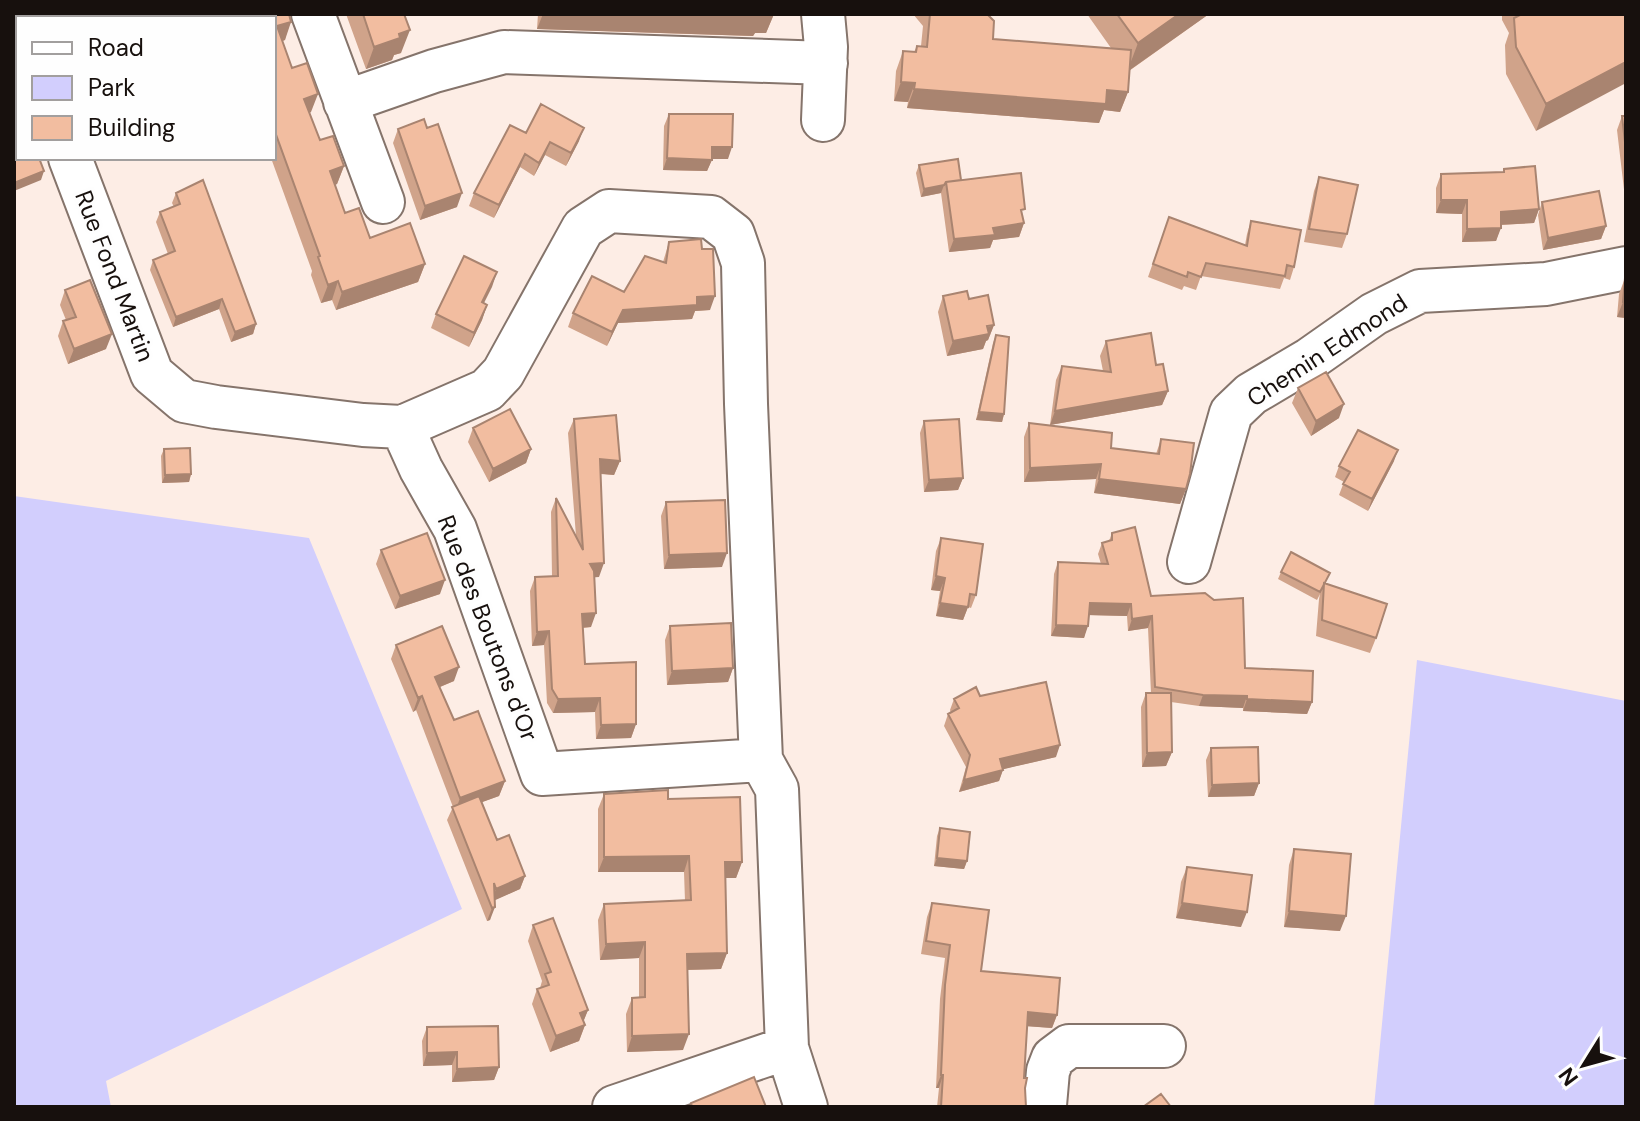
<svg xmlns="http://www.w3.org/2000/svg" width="1640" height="1121" viewBox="0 0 1640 1121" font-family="'DM Sans',sans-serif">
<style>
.green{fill:#d2cefd}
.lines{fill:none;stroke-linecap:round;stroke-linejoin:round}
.minor-casing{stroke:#85746b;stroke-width:46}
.minor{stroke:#fff;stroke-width:42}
.wall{fill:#d0a38a}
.shaded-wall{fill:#a98470}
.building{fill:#f2bda0;stroke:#a98470;stroke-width:2}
.labels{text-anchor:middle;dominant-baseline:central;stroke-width:7;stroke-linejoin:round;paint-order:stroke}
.street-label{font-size:24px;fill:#17100d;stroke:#fefefe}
</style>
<rect width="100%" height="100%" fill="#fdede5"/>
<!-- green -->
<path class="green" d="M14,496l295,42 153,371 -356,172 5,26h-97z
M1417,660l209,41v406h-252z"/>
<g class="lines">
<defs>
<path id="minor" d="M16,14l2,5
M313,14l70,188
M823,14l3,33 -3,73
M345,102l89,-31 70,-19 322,11
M70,158l82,216 32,27 32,6 147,18 39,2 85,-37 16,-17 80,-145 26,-17 102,6 22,17 10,29 3,141 15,356 16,29 10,259 19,59
M402,427l19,42 34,60 87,245 219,-14
M1189,562l42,-149 20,-19 59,-35 64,-45 46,-23 126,-7 80,-16
M614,1107l173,-59
M1043,1107l2,-2 3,-34 5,-13 16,-12h95"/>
</defs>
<!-- minor casing -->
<use href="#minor" class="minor-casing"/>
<!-- minor -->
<use href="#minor" class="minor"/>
</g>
<!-- wall -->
<path class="wall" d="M219,14h70l-4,26 -3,1 10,27 19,44 -2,1 11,27 24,26 -7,18 -2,1 10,28 25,25 55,26 -7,18 -82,28 -4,-10 -11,3 -10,-28 1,-4 -41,-113h3v-140h-54z
M346,14h58l-3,39 -7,2 -2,5 -26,9z
M538,14h236l-8,19h-11l-2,3 -216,-7z
M913,14h74l6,25 118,9 -24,-34h122l-80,57 -1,21 -8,20 -16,-2 -5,13 -192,-15 1,-6 -14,-1 2,-30 7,-20 11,1 3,-6h4l2,-20z
M1502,14h124l-90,117 -30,-57 -1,-29 4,-12 -7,-13z
M669,114l59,45h-16l-5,12 -44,-1 1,-44z
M1622,116h4l-1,82 -8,-68z
M398,129l59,78 -37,13 -27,-77z
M526,133l53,8 -13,25 -21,-11 -11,21 -14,-9 -26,51 -25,-12 5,-13z
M919,165l42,15 61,37 2,6 -5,14 -26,3 -3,8 -41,4 -8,-59 -20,4 -5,-24z
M1504,169l35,40 -5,14 -33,2 -5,16 -34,1v-28l-26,-1v-25l5,-14 62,-2z
M1319,177l28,57 -5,14 -38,-6 10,-51z
M176,193l80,131 -3,10 -22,8 -12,-33 -46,18 -23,-57 3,-10 15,-6 -12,-32 4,-10 14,-5 -2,-4z
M1542,202l64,24 -5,13 -58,11 -5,-35z
M1169,217l76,28 2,-11 4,-13 43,46 -4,13 -6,-2 -4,11 -79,-13 -5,14 -12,-4 -2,4 -34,-13z
M669,242l33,7 8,61 -15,1 -3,8 -74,4 -11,23 -39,-19 5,-14 51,-21 39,-30z
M497,272l-14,31 4,2 -5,15 -13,27 -38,-19 5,-14z
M1625,278l1,40 -9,-1 2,-23z
M65,290l41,59 -38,15 -10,-28 5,-15 3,-1 -6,-15z
M943,296l26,3 25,26 -6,15 -2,1 -3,8 -36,7 -9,-44z
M996,335l8,79 -2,8 -26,-2 17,-77z
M1106,341l50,24 12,26 -6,14 -112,20 6,-45 6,-14 41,5 -3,-15z
M1298,388l41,30 -28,18 -19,-33z
M574,419l46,42 -6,14 -14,-1 -1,103h-5l-3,50 -8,1 2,36 51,60 -5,14 -35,1 -1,-27 -42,1 -6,-10 -3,-58 -12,1 -2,-55 5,-14 17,-1 -1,-64 5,-14 20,38 -8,-103z
M924,421l39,57 -5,12 -34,2 -4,-59z
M1029,423l82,25 45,6 5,-15 25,50 -6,15 -86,-11 2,-14 -72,3v-45z
M473,428l58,21 -5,14 -37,19 -21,-40z
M164,449l27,25 -2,8 -27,1 -1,-27z
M1394,461l-26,50 -29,-16 5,-13 -9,-5 4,-11z
M666,502l56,65 -58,2 -3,-53z
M1112,533l39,63 94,72 67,34 -5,12 -64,-3v-3l-44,-2 -28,-4 1,50 -6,14 -24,1 -1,-60 5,-14h5l-3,-65 -20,3 -1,-15 -38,-1 -5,23 -33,-2 3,-62 4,-12 43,2 -3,-10 4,-11 7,-2z
M941,538l35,57 -5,13 -3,-1 -5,13 -27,-4 4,-25 -9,-1 5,-39z
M381,550l59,44 -45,15 -19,-45z
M1281,572l45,12 50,54 -6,15 -54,-17 3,-37 1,-5 -3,6 -39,-21z
M670,626l63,42 -5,14 -61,3 -2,-45z
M396,645l58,36 -14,6 14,33 51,61 -6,15 -17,6 15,38 28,36 -5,13 -26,11 -4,20 -3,1 -40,-101 6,-13 -37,-97 -3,2 -22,-53z
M980,696l76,61 -53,12 -4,12 -40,11 7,-25 -22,-41 4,-12 3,-1 -1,-3 4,-11z
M1211,748l48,35 -5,13 -46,1 -2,-37z
M604,794l64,5 74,63 -6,16h-11l2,75 -6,16 -33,1 -5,80 -56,2 -1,-38 6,-16 7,-1v-39l-39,2 -2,-40 6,-16 81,-3 -1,-29h-86v-63z
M940,828l27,33 -3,8 -30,-3 3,-30z
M1294,849l46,82 -56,-4 5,-62z
M1187,867l54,60 -65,-9 5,-36z
M932,903l49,68 76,44 -5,13 -25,-2 -3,52 2,29h-89l2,-19h-3l4,-89 5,-41 -24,-4 6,-37z
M533,925l55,85 -5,12 2,3 -6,16 -29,11 -18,-48 5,-15 3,-1 2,-7 -14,-40z
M427,1027l72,40 -5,13 -42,2v-17l-29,1 -1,-25z"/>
<!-- shaded-wall -->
<path class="shaded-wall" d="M543,14h231l-8,19h-11l-2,3 -216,-7z
M1179,14h30l-82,58 11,-29z
M291,22l-6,18 -11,4 3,-18z
M410,30l-9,23 -7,2 -2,5 -26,9 8,-22 25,-13z
M1626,62v21l-90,48 10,-27z
M901,82l14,1 -7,19 -14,-1z
M914,89l193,1 21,2 -8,20 -16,-2 -5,13 -192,-15z
M318,94l-7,18 -14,5 7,-18z
M584,128l-5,13 -13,25 5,-13z
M550,142l-5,13 -11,21 5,-13z
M712,147h20l-4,12h-20z
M525,154l-5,13 -26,51 5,-13z
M667,158l45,2 -5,11 -44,-1z
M344,166l-7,18 -14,5 7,-18z
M44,171l-3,9 -27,11v-8z
M944,185l-3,8 -20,4 3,-8z
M462,193l-5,14 -37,13 5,-14z
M1441,200h26l-5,14 -26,-1z
M1539,209l-5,14 -38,2 5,-13z
M1024,223l-5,14 -26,3 -3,8 -41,4 5,-13 39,-11z
M1606,226l-5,13 -58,11 5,-12z
M1501,228l-5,13 -34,1 5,-13z
M425,264l-7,18 -82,28 6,-18z
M497,272l-5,15 -15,30 5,-15z
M338,281l-6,19 -11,3 7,-18z
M715,296l-5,14 -15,1 -3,8 -74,4 -11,23 5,-14 11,-22 74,-13z
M222,299l-3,10 -46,18 3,-10z
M1623,302h3v16l-9,-1z
M487,305l-5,15 -13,27 5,-14z
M256,324l-3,10 -22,8 4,-10z
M994,325l-6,15 -2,1 -3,8 -36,7 6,-15z
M112,334l-6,15 -38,15 6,-15z
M1168,391l-6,14 -112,20 5,-14z
M1344,404l-5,14 -28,18 5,-15z
M979,412l25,2 -2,8 -26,-2z
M531,449l-5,14 -37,19 4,-13z
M1398,450l-4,11 -26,50 4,-12z
M600,459l20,2 -6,14 -20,-2z
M1101,464l-5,15 -72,3 6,-14z
M191,474l-2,8 -27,1 3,-8z
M963,478l-5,12 -34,2 5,-12z
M1099,479l87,10 -6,15 -86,-11z
M727,553l-5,14 -58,2 5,-14z
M604,563l-5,14 -14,1 5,-14z
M936,576l9,2 -5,13 -9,-1z
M445,580l-5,14 -45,15 5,-13z
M940,603l28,4 -5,13 -27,-4z
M1090,603l41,1 -4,12 -41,-1z
M596,613l-5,14 -14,1 5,-14z
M1152,616l-4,12 -20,3 4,-12z
M1056,625l32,1 -4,12 -33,-2z
M549,631l-5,14 -12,1 5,-14z
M459,667l-5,14 -24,10 5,-14z
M733,668l-5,14 -61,3 5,-14z
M1203,695l44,1 -4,12 -44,-2z
M422,696l-6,14 -3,2 5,-14z
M600,698l-5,14 -42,1 5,-14z
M1247,699l65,3 -5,12 -64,-3z
M636,724l-5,14 -35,1 5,-14z
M1060,745l-4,12 -60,14 4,-12z
M1172,752l-6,14 -24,1 5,-14z
M1003,770l-4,11 -40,11 5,-12z
M505,781l-6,15 -44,16 5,-14z
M1259,783l-5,13 -46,1 4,-12z
M689,856l-5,16h-86l6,-15z
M937,858l30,3 -3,8 -30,-3z
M725,862h17l-6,16h-17z
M525,876l-5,13 -29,13 5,-13z
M1182,903l65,9 -6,15 -65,-9z
M495,907l-5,13 -3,1 5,-13z
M1289,911l57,5 -6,15 -56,-4z
M645,942l-6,16 -39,2 6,-16z
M727,953l-6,16 -40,1 6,-16z
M588,1010l-6,15 -2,-12z
M1028,1012l29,3 -5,13 -28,-2z
M585,1025l-6,16 -29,11 6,-16z
M689,1034l-6,16 -56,2 5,-16z
M457,1052l-5,13 -29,1 4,-13z
M499,1067l-5,13 -42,2 5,-13z
M941,1075h2l-4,13h-3z"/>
<!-- building -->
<path class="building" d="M232,14h57l2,8 -14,4 15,42 15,-5 11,31 -14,5 16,41 13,-4 11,30 -14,5 15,42 14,-5 11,30 40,-15 15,41 -83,28 -4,-11 -10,4 -10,-28 2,-1 -46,-127v-111h-40z
M363,14h41l6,16 -11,4 1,4 -26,9z
M930,14h57l7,7 -1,18 138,11 -3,42 -21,-2 -1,14 -192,-15 1,-6 -14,-1 2,-31 13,1 1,-6 10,1z
M1117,14h62l-41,29z
M1522,14h104v48l-80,42 -30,-57 -2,-29z
M14,94l4,10v54h21l5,13 -30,12z
M541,104l43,24 -13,25 -21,-11 -11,21 -14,-9 -26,51 -25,-12 36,-68 16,8z
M669,114h64l-1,33h-20v13l-45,-2z
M1622,116h4v35z
M424,119l3,9 11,-4 24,69 -37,13 -27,-77z
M958,159l3,21 -15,2 -2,3 -20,4 -5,-24z
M1535,166l4,43 -38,3v16l-34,1v-29h-26v-26l63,-2v-3z
M1021,173l4,36 -4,1 3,13 -31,5 2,7 -41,4 -8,-57z
M1319,177l39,8 -11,49 -38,-5z
M203,180l53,144 -21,8 -13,-33 -46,18 -23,-57 22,-9 -15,-39 20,-8 -4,-11z
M1599,191l7,35 -58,12 -6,-36z
M1169,217l78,29 4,-25 50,9 -7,37 -7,-2 -2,11 -79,-13 -5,14 -13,-5 -1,5 -34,-13z
M701,239l1,10h11l2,47 -18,1v8l-74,5 -11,22 -39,-19 19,-37 32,16 21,-36 21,7 3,-21z
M464,256l33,16 -15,30 5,3 -13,28 -38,-19z
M1625,278h1v24h-3z
M90,280l22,54 -38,15 -11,-28 13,-4 -11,-27z
M967,291l2,8 19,-4 6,30 -7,1 2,8 -36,7 -10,-45z
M1151,333l5,32 7,-1 5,27 -113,20 7,-45 49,6 -5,-31z
M996,335l13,2 -5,77 -25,-2z
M1326,372l18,32 -28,17 -18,-33z
M510,409l21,40 -38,20 -20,-41z
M616,415l4,46 -20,-2 4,104 -14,1 4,7 2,42 -14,1 3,50 51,-2v62l-35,1 -1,-27 -42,1 -6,-10 -3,-58 -12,1 -2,-55 23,-1 -2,-78 27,52 -9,-131z
M959,419l4,59 -34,2 -5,-59z
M1029,423l83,10 -1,15 48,6 2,-15 33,4 -4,31 -4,15 -87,-10 2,-15 -71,4z
M1358,430l40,20 -26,49 -29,-15 7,-12 -11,-6z
M190,448l1,26 -26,1 -1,-26z
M725,500l2,53 -58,2 -3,-53z
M1135,527l16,69 54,-3 9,7 29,-2 2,70 68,3 -1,31 -65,-3v-3l-44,-1 -48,-8 -3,-71 -20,3 -1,-15 -41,-1 -2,23 -32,-1 2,-63 50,2 -6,-21 10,-3v-7z
M427,533l18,47 -45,16 -19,-46z
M941,538l42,6 -7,51 -6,-1 -2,13 -28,-4 5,-25 -9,-2z
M1291,552l39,21 -10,19 -39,-20z
M1324,583l63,21 -11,34 -54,-18z
M731,623l2,45 -61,3 -2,-45z
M442,626l17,41 -24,10 19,43 24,-9 27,70 -45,17 -38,-102 -4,2 -22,-53z
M1046,682l14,63 -60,14 3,11 -39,10 6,-25 -22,-41 11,-6 -5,-9 22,-12 4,9z
M1146,693h25l1,59 -25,1z
M1258,747l1,36 -47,2 -1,-37z
M668,790v9l72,-2 2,65h-17l2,91 -40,1 2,80 -57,2v-38l13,-1v-55l-39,2 -2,-40 87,-4 -2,-44 -85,1v-63z
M479,796l18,44 12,-5 16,41 -29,13 -2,-6 1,24 -3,1 -40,-101z
M940,828l30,4 -3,29 -30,-3z
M1294,849l57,5 -5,62 -57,-5z
M1187,867l65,8 -5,37 -65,-9z
M932,903l57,7 -8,61 79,7 -3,37 -29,-3 -4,66h3l-2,10 1,19h-85l2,-32h-2l4,-90 5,-40 -24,-4z
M553,918l35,92 -8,3 5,12 -29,11 -19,-47 12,-4 -4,-11 6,-2 -18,-47z
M498,1026l1,41 -42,2v-17l-30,1v-26z
M754,1077l12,30h-74l-1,-4z
M1161,1094l10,13h-28z"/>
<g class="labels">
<!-- street labels -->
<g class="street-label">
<text transform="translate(115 276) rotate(69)">Rue Fond Martin</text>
<text transform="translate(1327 350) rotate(-33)">Chemin Edmond</text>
<text transform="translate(488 628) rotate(69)">Rue des Boutons d'Or</text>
</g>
</g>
<!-- border -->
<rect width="1640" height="1121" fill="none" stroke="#17100d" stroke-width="32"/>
<!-- legend -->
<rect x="16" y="16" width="260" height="144" fill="#fefefe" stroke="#a29f9e" stroke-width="2"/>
<rect x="32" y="42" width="40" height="12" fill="#ffffff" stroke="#a29f9e" stroke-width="2"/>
<text x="88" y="56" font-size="24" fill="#17100d">Road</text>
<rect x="32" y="76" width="40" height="24" fill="#d2cefd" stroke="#a29f9e" stroke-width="2"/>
<text x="88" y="96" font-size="24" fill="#17100d">Park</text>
<rect x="32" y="116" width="40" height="24" fill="#f2bda0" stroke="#a29f9e" stroke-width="2"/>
<text x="88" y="136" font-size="24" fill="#17100d">Building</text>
<!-- north arrow -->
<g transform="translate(1584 1065) rotate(233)" stroke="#fefefe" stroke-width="6" paint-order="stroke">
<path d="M0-6L14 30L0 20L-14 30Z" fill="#17100d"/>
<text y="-12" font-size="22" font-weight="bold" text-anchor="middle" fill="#17100d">N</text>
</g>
</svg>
